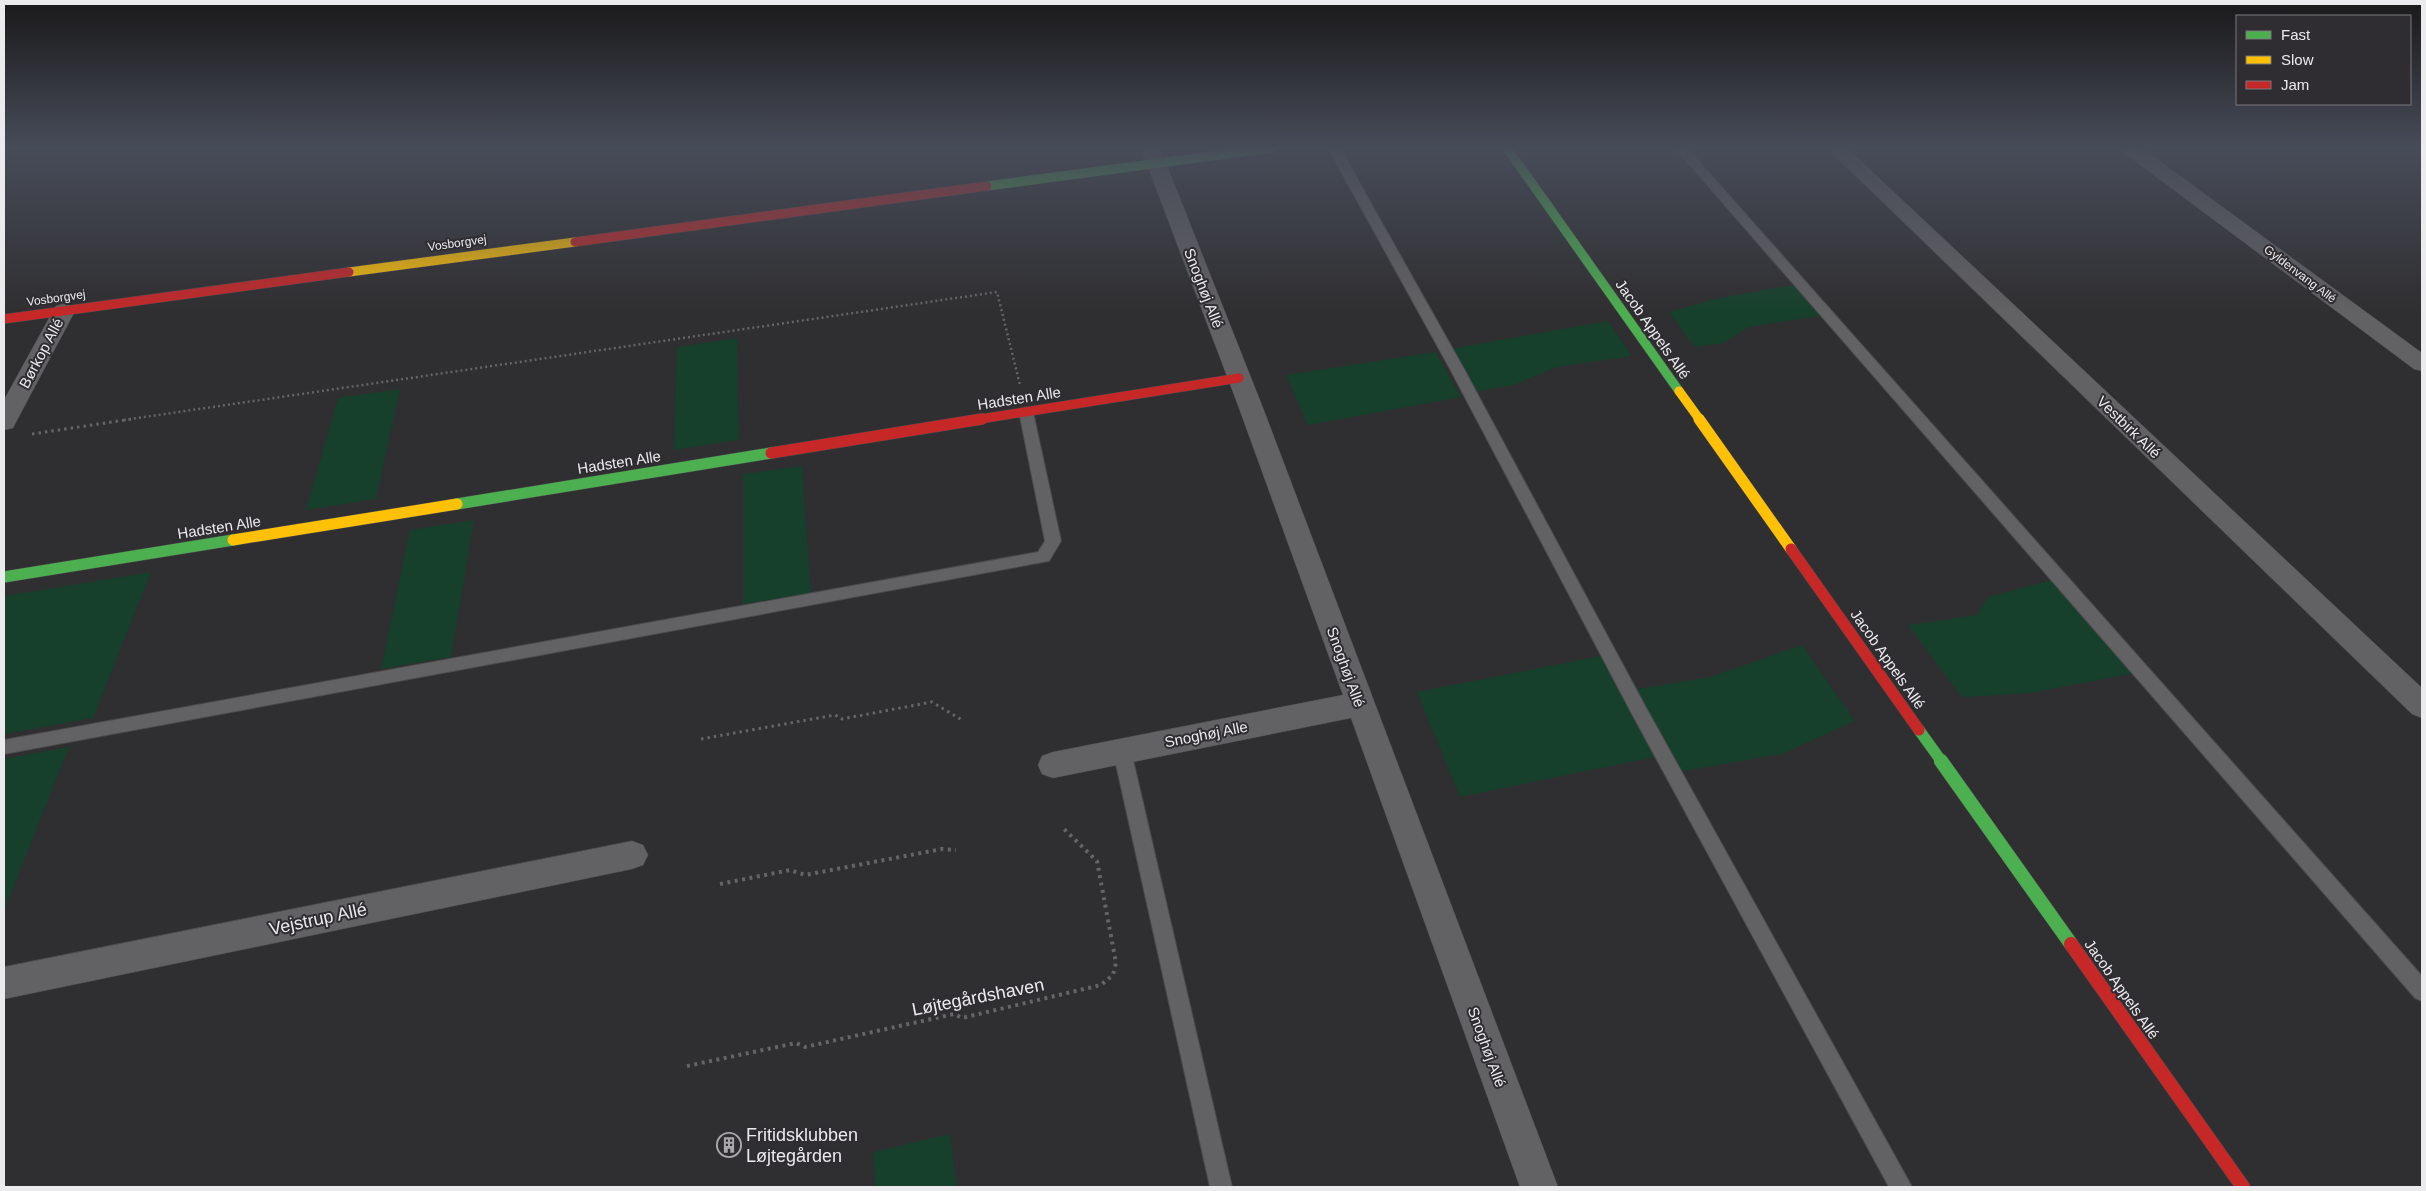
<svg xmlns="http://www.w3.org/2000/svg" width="2426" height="1191" viewBox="0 0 2426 1191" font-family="Arial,sans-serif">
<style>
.green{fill:#16402b}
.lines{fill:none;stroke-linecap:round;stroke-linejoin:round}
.lane-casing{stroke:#4a494b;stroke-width:2}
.street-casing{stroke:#4a494b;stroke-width:1}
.fast-far2-casing{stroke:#4a494b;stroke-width:10}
.fast-far1-casing{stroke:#4a494b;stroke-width:12}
.fast-casing{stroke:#4a494b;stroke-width:15}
.slow-far1-casing{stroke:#4a494b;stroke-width:10}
.slow-casing{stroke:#4a494b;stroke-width:12}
.jam-far2-casing{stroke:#4a494b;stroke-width:10}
.jam-far1-casing{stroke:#4a494b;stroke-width:12}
.jam-casing{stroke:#4a494b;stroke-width:15}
.path-far2{stroke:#656466;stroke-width:2.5;stroke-dasharray:2 3;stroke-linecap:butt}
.path-far1{stroke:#656466;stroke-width:3;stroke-dasharray:2.5 4;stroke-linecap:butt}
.path{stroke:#656466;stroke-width:4;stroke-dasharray:3 4.5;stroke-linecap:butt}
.lane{fill:#626163;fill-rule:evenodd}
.street{fill:#626163;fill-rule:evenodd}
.fast-far2{stroke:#4caf50;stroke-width:9}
.fast-far1{stroke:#4caf50;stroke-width:11}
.fast{stroke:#4caf50;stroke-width:14}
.slow-far1{stroke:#ffc107;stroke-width:9}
.slow{stroke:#ffc107;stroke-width:11}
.jam-far2{stroke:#c62828;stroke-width:9}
.jam-far1{stroke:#c62828;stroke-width:11}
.jam{stroke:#c62828;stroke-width:14}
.labels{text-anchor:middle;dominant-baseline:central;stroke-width:4;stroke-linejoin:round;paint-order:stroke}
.far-street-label{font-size:12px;fill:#ebeaed;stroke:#2f2d31}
.street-label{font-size:15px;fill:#ebeaed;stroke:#2f2d31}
.near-street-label{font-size:18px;fill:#ebeaed;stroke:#2f2d31}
.near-poi-label{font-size:18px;fill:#ebeaed;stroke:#2f2d31;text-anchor:start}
</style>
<rect width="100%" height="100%" fill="#2f2e30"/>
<!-- green -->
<path class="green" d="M1793,285l27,31 -72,11 -24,16 -29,4 -26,-35 50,-14z
M1608,321l24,35 -75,11 -43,18 -41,7 -24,-43z
M737,338l2,102 -65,10 3,-103z
M1436,352l25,45 -153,28 -22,-50z
M400,389l-24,110 -70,11 32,-112z
M802,466l9,127 -68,11v-130z
M474,520l-23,137 -70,12 29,-139z
M151,572l-58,146 -89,16v-138z
M2052,580l83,93 -104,20 -69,4 -54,-72 69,-10 11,-18z
M1802,645l53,76 -73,33 -98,17 -18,5 -11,-19 -195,40 -43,-105 199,-39 22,36 72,-12z
M69,747l-65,164v-152z
M950,1134l7,53h-82l-2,-35z"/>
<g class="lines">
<defs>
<path id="lane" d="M1328,148h12l124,221 180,335 268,483h-23l-257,-473 -182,-345z
M1675,148h12l735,828v25l-7,-3z
M1026,407l7,5 28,129 -12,20 -1045,193v-14l1034,-188 7,-11 -26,-129z
M1122,744l6,2 3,5 101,436h-22l-97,-436 3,-5z"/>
<path id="street" d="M1141,148h19l103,260 295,779h-38l-169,-469 -298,60 -11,-4 -4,-9 4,-9 11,-4 290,-57 -104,-287z
M1827,148h20l575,540v30l-10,-4z
M2121,148h21l280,205v18l-8,-2 -291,-217z
M64,304l8,2 3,5 -59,111 -3,6 -9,2v-30l49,-89 3,-5z
M632,841l11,4 5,10 -5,10 -11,4 -628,130v-32z"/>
<path id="fast-far2" d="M1507,148l172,243
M987,186l285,-38"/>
<path id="fast-far1" d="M457,504l314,-51
M4,577l229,-37
M1919,730l23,32"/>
<path id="fast" d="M1941,761l130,183"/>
<path id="slow-far1" d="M349,272l226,-30
M1679,391l21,29"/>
<path id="slow" d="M1699,419l92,130
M233,540l224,-36"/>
<path id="jam-far2" d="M575,242l412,-56
M4,319l345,-47
M974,420l265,-42"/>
<path id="jam-far1" d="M771,453l211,-34
M1791,549l128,181"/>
<path id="jam" d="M2071,944l172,243"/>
</defs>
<!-- lane casing -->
<use href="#lane" class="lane-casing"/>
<!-- street casing -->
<use href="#street" class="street-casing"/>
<!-- fast-far2 casing -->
<use href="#fast-far2" class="fast-far2-casing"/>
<!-- fast-far1 casing -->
<use href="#fast-far1" class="fast-far1-casing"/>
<!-- fast casing -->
<use href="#fast" class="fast-casing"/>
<!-- slow-far1 casing -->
<use href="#slow-far1" class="slow-far1-casing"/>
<!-- slow casing -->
<use href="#slow" class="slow-casing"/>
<!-- jam-far2 casing -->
<use href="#jam-far2" class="jam-far2-casing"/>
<!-- jam-far1 casing -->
<use href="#jam-far1" class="jam-far1-casing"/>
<!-- jam casing -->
<use href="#jam" class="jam-casing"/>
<!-- path-far2 -->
<path class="path-far2" d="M124,420l873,-128 23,93"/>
<!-- path-far1 -->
<path class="path-far1" d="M32,434l100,-15
M701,739l134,-24 7,4 90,-17 30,18"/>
<!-- path -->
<path class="path" d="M720,884l70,-14 15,5 137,-26 14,1
M687,1066l109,-23 9,4 149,-33 8,4 139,-33 12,-10 3,-12 -19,-102 -33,-32"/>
<!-- lane -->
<use href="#lane" class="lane"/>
<!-- street -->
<use href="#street" class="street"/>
<!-- fast-far2 -->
<use href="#fast-far2" class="fast-far2"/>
<!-- fast-far1 -->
<use href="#fast-far1" class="fast-far1"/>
<!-- fast -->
<use href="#fast" class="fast"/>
<!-- slow-far1 -->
<use href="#slow-far1" class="slow-far1"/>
<!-- slow -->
<use href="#slow" class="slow"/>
<!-- jam-far2 -->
<use href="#jam-far2" class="jam-far2"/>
<!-- jam-far1 -->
<use href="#jam-far1" class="jam-far1"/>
<!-- jam -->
<use href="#jam" class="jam"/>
</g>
<!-- sky -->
<linearGradient id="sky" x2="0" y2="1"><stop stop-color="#1a191a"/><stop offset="0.47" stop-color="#474c59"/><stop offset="1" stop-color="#474c59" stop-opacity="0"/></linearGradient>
<rect width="2426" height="314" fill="url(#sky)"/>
<!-- icons -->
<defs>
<symbol id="building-ring" viewBox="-11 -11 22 22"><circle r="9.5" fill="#2f2d31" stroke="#a9a8ab" stroke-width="1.5"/><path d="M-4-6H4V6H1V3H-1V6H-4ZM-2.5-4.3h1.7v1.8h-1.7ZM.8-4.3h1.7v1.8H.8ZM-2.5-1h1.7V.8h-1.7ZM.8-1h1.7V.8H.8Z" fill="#a9a8ab"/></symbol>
</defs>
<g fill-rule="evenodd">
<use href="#building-ring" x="715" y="1131" width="28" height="28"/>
</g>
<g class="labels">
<!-- far-street labels -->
<g class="far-street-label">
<text transform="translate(457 243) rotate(-8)">Vosborgvej</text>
<text transform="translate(2300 274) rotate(37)">Gyldenvang Allé</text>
<text transform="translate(56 298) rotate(-8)">Vosborgvej</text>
</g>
<!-- street labels -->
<g class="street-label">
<text transform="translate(1204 288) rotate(69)">Snoghøj Allé</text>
<text transform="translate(1653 329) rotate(55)">Jacob Appels Allé</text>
<text transform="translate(41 353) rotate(-62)">Børkop Allé</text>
<text transform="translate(1019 398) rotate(-9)">Hadsten Alle</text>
<text transform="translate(2129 427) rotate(44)">Vestbirk Allé</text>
<text transform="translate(619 462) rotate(-9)">Hadsten Alle</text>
<text transform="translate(219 527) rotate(-9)">Hadsten Alle</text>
<text transform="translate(1888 659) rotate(55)">Jacob Appels Allé</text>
<text transform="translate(1346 667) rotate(70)">Snoghøj Allé</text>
<text transform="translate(1206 734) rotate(-11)">Snoghøj Alle</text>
<text transform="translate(2122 989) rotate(55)">Jacob Appels Allé</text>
<text transform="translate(1487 1047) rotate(70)">Snoghøj Allé</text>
</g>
<!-- near-street labels -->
<g class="near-street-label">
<text transform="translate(318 919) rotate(-12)">Vejstrup Allé</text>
<text transform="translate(978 997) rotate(-11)">Løjtegårdshaven</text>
</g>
<!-- near-poi labels -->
<g class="near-poi-label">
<text x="746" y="1135">Fritidsklubben<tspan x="746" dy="21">Løjtegården</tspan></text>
</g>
</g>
<!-- border -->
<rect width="2426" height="1191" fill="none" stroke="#ebeaed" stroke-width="10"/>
<!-- legend -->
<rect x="2236" y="15" width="175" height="90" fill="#2f2d31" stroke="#7a797c"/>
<rect x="2246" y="31" width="25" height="8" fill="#4caf50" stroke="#7a797c"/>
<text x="2281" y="40" font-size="15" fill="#ebeaed">Fast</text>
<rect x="2246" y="56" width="25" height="8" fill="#ffc107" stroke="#7a797c"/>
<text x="2281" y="65" font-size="15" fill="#ebeaed">Slow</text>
<rect x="2246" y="81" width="25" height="8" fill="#c62828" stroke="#7a797c"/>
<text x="2281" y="90" font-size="15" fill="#ebeaed">Jam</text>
</svg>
